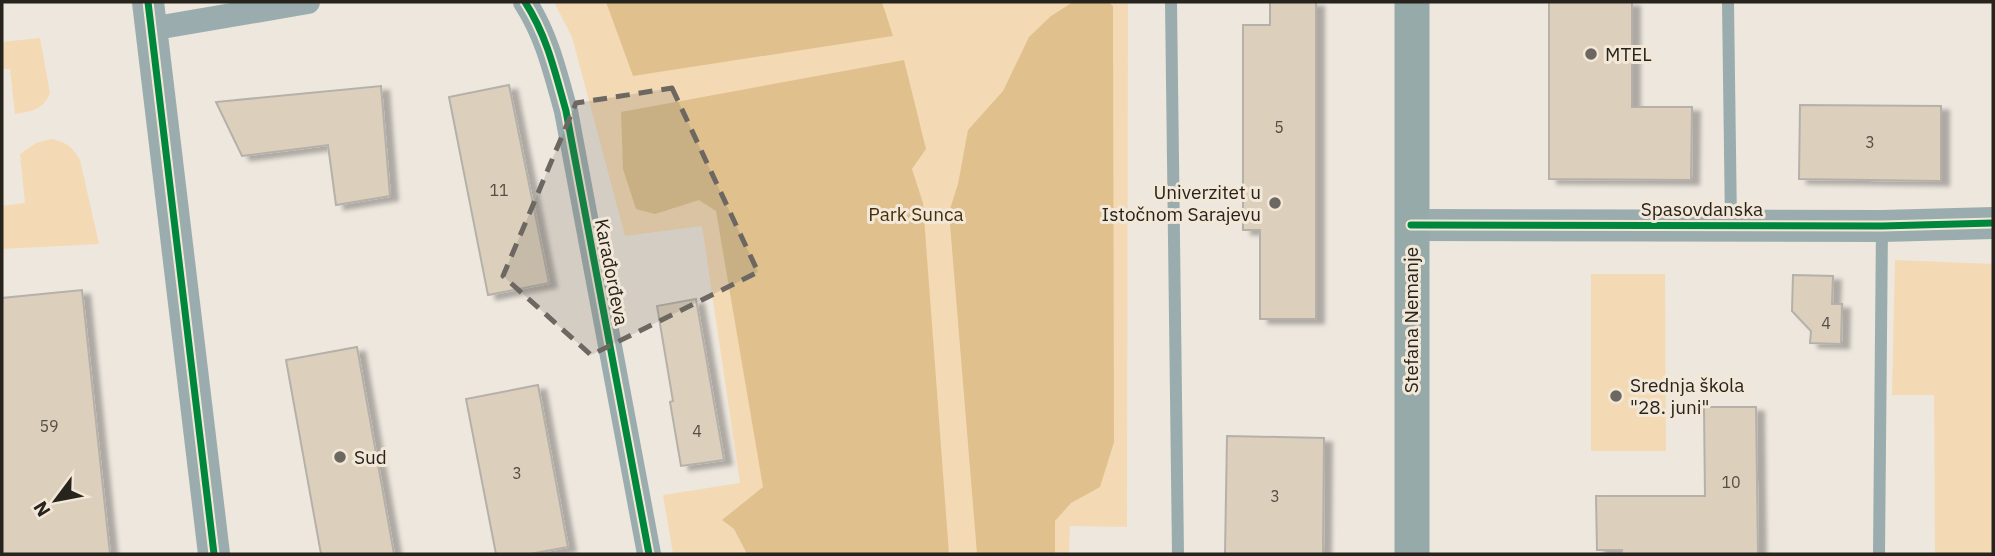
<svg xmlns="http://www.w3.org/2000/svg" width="1995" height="556" viewBox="0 0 1995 556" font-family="'IBM Plex Sans',sans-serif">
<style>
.green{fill:#f4dab4}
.forest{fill:#e0c18e}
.building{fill:#dcd0bc;stroke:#b5b1aa;stroke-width:2;filter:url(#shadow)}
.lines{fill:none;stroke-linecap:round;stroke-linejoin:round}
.service{stroke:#9bacae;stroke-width:12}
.minor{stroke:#9bacae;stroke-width:24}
.tertiary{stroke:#9bacae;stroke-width:32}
.secondary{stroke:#97aaaa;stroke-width:35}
.cycleway-casing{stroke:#f3e8d8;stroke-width:11}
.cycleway{stroke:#00873e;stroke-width:7}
.marked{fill:#6c6861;fill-opacity:0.2;stroke:#6c6861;stroke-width:5;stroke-dasharray:14 9;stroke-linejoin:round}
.poi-dot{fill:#6c6861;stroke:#f3e8d8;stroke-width:2.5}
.labels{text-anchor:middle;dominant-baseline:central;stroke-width:6;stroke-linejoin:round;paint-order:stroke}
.number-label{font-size:16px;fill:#544e45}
.poi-label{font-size:19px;fill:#27231d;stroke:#f3e8d8;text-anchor:start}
.street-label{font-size:19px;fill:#27231d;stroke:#f3e8d8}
.park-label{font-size:19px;fill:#452f0a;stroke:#f3e8d8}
</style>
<defs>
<filter id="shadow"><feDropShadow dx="8" dy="4.5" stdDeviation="2" flood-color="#0004"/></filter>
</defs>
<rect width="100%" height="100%" fill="#ede7de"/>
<!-- green -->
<path class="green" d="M554,2h574l-1,525 -57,-1 -1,28h-396l-10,-59 77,-12 -38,-257 -77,10 -53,-199z
M40,38l10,55c-7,17 -18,18 -35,21l-5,-45h-8v-27z
M51,139c15,3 21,7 29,21l19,84 -97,5v-43l23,-3 -5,-49 16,-11z
M1895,260l98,4v290h-58l-1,-159h-42z
M1591,274h74l1,177h-75z"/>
<!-- forest -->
<path class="forest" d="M606,2h276l11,34 -260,40z
M1073,2h35l5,4 1,436 -14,45 -29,16 -16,18v33h-78l-28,-342 9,-28 10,-54 35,-39 26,-54 22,-21z
M904,60l22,89 -14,20 11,34 26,351h-202l-13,-25 -12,-9 41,-33 -47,-276 -17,-11 -44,14 -19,-5 -13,-40 -2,-57z"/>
<!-- building -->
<path class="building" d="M1270,2h46v317h-56v-89h-17v-205h27z
M1549,2h83v105h60l-1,73 -142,-1z
M509,85l40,198 -61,12 -39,-198z
M381,86l9,110 -54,9 -8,-60 -86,11 -26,-54z
M1800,105l141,1v75l-142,-2z
M1793,275l40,1 -1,28h10l-1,40 -31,-1 1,-12 -19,-20z
M82,290l28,264h-108v-256z
M696,299l28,161 -43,6 -11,-64 3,-1 -16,-95z
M357,347l37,207h-73l-35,-194z
M538,385l30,162 -38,7h-34l-30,-155z
M1704,407h52l2,147h-136v-4h-25l-1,-54h109z
M1227,436l97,2 -1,116h-98z"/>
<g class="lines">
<!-- service -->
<path class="service" d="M1171,2l7,552
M1728,2l3,223
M1879,554l3,-328"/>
<!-- minor -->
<path class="minor" d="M525,2c22,34 30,70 41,109l83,443
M150,29l158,-27"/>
<!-- tertiary -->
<path class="tertiary" d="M148,2l66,552
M1411,225l471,1 111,-3"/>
<!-- secondary -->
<path class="secondary" d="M1412,554v-552"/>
<defs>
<path id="cycleway" d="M148,2l66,552
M525,2c22,34 30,70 41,109l83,443
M1411,225l471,1 111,-3"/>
</defs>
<!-- cycleway casing -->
<use href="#cycleway" class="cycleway-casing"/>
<!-- cycleway -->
<use href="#cycleway" class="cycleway"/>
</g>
<!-- marked area -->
<path class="marked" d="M672,88l86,184 -167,83 -88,-79 73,-173z"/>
<!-- markers -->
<g class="poi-dot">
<circle cx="1591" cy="54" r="7"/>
<circle cx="1275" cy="203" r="7"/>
<circle cx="1616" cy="396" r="7"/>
<circle cx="340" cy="457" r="7"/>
</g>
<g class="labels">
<!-- number labels -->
<g class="number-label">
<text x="1279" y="127">5</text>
<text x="1870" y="142">3</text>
<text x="499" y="190">11</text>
<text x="1826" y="323">4</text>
<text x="49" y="426">59</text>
<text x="697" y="431">4</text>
<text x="517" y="473">3</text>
<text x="1731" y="482">10</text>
<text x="1275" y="496">3</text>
</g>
<!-- poi labels -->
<g class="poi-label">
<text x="1605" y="54">MTEL</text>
<text x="1261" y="192" text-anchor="end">Univerzitet u<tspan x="1261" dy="22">Istočnom Sarajevu</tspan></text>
<text x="1630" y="385">Srednja škola<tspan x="1630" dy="22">"28. juni"</tspan></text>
<text x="354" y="457">Sud</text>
</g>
<!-- street labels -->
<g class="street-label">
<text x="1702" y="209">Spasovdanska</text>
<text transform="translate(612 272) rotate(79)">Karađorđeva</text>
<text transform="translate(1411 320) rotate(-90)">Stefana Nemanje</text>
</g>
<!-- park labels -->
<g class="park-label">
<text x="916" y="214">Park Sunca</text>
</g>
</g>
<!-- border -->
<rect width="1995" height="556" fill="none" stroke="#27231d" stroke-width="7"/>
<!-- north arrow -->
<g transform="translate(56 500) rotate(238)" stroke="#f3e8d8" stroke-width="5" paint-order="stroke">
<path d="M0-5L12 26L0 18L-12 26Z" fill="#27231d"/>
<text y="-10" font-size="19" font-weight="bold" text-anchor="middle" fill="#27231d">N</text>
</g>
</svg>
